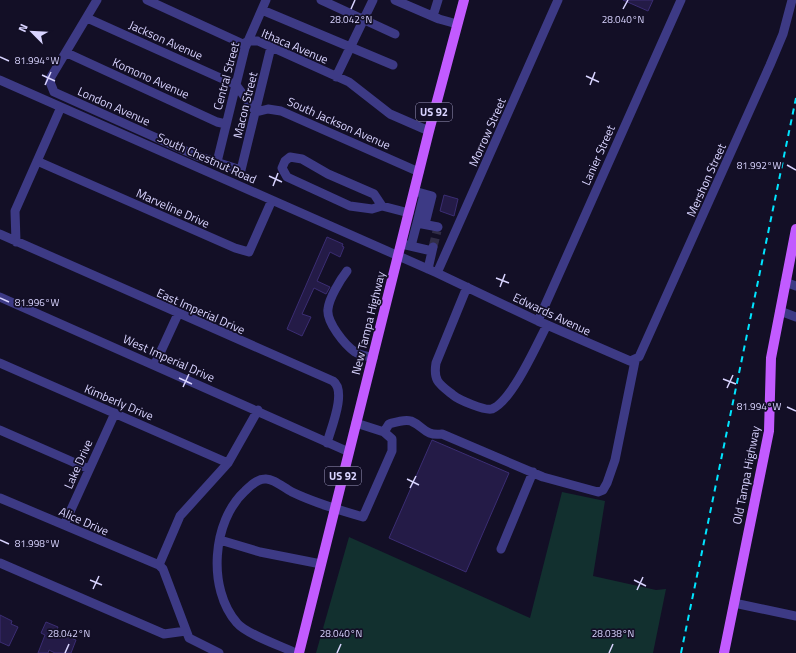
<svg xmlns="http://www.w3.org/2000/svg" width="796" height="653" viewBox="0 0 796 653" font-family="'Titillium Web',sans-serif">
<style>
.green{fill:#12302f}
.building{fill:#241b47;stroke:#3b2d73}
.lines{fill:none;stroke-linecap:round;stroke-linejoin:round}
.minor-tunnel{stroke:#312d47;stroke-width:9;stroke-dasharray:9 4.5;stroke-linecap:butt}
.minor{stroke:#3d3a85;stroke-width:9}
.major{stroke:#c25bff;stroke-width:10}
.rail{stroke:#00e5ff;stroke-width:2;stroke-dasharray:6 5;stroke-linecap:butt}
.ticks{fill:none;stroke:#d9d4ff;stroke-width:1.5}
.labels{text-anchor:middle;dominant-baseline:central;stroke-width:3.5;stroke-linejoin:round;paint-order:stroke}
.shield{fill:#130f26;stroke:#9e99be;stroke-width:1}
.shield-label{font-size:11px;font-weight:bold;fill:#d9d4ff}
.street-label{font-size:12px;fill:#d9d4ff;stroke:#130f26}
.ticks-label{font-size:10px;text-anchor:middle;fill:#d9d4ff;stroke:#130f26;stroke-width:3.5;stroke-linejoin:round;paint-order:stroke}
</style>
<rect width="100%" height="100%" fill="#130f26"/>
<!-- green -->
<path class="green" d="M562,492l43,9 -12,75 63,14 10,-1 -13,64h-337l33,-116 181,81z"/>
<!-- building -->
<path class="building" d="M623,0h30l-5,11z
M444,195l14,4 -4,17 -14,-5z
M327,237l16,7 -1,2 2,1 -4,10 -10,-5 -13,29 13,6 -4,7 -12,-6 -12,26 9,3 -9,19 -15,-7z
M432,440l77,33 -43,99 -77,-34z
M0,615l12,6 -1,3 7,3 -9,19 -9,-4z
M46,622l12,5 -2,5 20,8 -5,13h-16l-6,-3 -1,3h-10l7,-18 -4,-2z"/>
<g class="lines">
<!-- minor-tunnel -->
<path class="minor-tunnel" d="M433,247l4,-16"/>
<!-- minor -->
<path class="minor" d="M97,0l-46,77 -1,5 4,10 143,64 44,14 30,-123
M147,0l96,44 5,-3h10l91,41 41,32 39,17
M321,0l74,34
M395,0l44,19 18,5
M262,10l131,55
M433,16l5,-16
M87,18l149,67 20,27 12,-3 13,2 138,61
M67,53l150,69 9,2
M336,77l37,-77
M0,80l437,193 101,48 92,40 9,-4 131,-292 13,-31 9,-34
M37,161l198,87 14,4 23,-52
M217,162l28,-114 21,-48
M414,191l18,5 -7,28
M382,206l-8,-12 -46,-20 -26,-15 -12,-2 -5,4 -3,7 5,9 63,29 22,3 10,-3 27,7
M417,223l7,-29
M0,234l333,147c14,10 -2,47 -6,62
M16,242l-1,-31 46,-104
M406,245l26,6
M411,246l6,-23 21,4
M428,269l5,-22
M347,271c-7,9 -18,27 -19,38 -2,13 17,36 27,43 5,3 12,4 18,6
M437,273l121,-273
M785,282l11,4
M467,287l-31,76c-3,18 3,21 17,32 6,5 32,16 39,14 20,-8 45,-65 55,-84
M0,297l349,155
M780,311l16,6
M538,321l143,-321
M0,363l228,100
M155,364l23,-50
M0,430l89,39
M384,432l5,-8c7,-2 15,-5 22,-3 14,6 13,15 31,13l101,43 55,15 5,-2 4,-7 8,-23 20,-99
M0,498l159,67
M64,525l51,-112
M220,540l40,12 61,12
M501,549l32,-77
M0,563l164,71 22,-3
M159,565l21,-49 48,-53 30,-53
M159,565l4,4 26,69 30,15
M734,603l62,13
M296,653c-15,-7 -50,-19 -59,-30 -30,-34 -25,-102 8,-132 5,-5 12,-12 20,-12 8,-1 19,9 27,13 23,11 47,18 71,25l29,-66v-12l-8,-7 -28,-9"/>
<!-- major -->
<path class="major" d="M299,653l130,-522 35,-131
M724,653l45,-222 2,-73 25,-129"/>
<!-- rail -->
<path class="rail" d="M681,653l115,-555"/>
</g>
<!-- ticks -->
<path class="ticks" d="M351,9l4,-9M623,9l5,-9M0,57l9,4M42,75l13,6M586,76l13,6M45,85l6,-13M590,85l5,-13M787,165l9,5M269,176l13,6M273,186l5,-13M496,278l13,5M500,287l5,-13M0,298l9,4M179,378l13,6M723,379l13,5M183,387l6,-13M727,388l6,-13M787,407l9,4M407,479l12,6M410,488l6,-12M0,540l9,4M90,580l12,5M634,580l12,6M93,589l6,-13M637,590l6,-13M65,653l4,-9M337,653l4,-9M609,653l4,-9"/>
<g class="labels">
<!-- shield labels -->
<g class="shield">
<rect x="416" y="103" width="36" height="18" rx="3"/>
<rect x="325" y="467" width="36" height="18" rx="3"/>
</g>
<g class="shield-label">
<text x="434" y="112">US 92</text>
<text x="343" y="476">US 92</text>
</g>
<!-- street labels -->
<g class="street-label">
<text transform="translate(166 40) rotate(24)">Jackson Avenue</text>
<text transform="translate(295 46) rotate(23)">Ithaca Avenue</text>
<text transform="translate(226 76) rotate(-75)">Central Street</text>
<text transform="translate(151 78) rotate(24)">Komono Avenue</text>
<text transform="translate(245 105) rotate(-76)">Macon Street</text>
<text transform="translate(114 106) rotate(24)">London Avenue</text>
<text transform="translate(339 123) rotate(24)">South Jackson Avenue</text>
<text transform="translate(487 132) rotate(-66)">Morrow Street</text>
<text transform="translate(598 155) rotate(-66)">Lanier Street</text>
<text transform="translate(207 158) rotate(24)">South Chestnut Road</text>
<text transform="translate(706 180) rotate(-66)">Mershon Street</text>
<text transform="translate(173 208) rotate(24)">Marveline Drive</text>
<text transform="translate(201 311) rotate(24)">East Imperial Drive</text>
<text transform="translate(552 314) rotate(25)">Edwards Avenue</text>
<text transform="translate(368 323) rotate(-76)">New Tampa Highway</text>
<text transform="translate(169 358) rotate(24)">West Imperial Drive</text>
<text transform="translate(119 402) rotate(23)">Kimberly Drive</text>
<text transform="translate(78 464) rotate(-66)">Lake Drive</text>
<text transform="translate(746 475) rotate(-79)">Old Tampa Highway</text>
<text transform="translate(84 521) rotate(24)">Alice Drive</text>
</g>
</g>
<g class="ticks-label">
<text x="351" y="23">28.042°N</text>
<text x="623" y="23">28.040°N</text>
<text x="37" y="64">81.994°W</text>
<text x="759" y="169">81.992°W</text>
<text x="37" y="306">81.996°W</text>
<text x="759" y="410">81.994°W</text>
<text x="37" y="547">81.998°W</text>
<text x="69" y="637">28.042°N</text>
<text x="341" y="637">28.040°N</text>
<text x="613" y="637">28.038°N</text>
</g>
<!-- north arrow -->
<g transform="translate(32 32) rotate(294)" stroke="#130f26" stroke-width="3" paint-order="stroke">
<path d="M0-3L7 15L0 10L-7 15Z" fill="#d9d4ff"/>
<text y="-6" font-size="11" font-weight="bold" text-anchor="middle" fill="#d9d4ff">N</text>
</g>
</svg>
